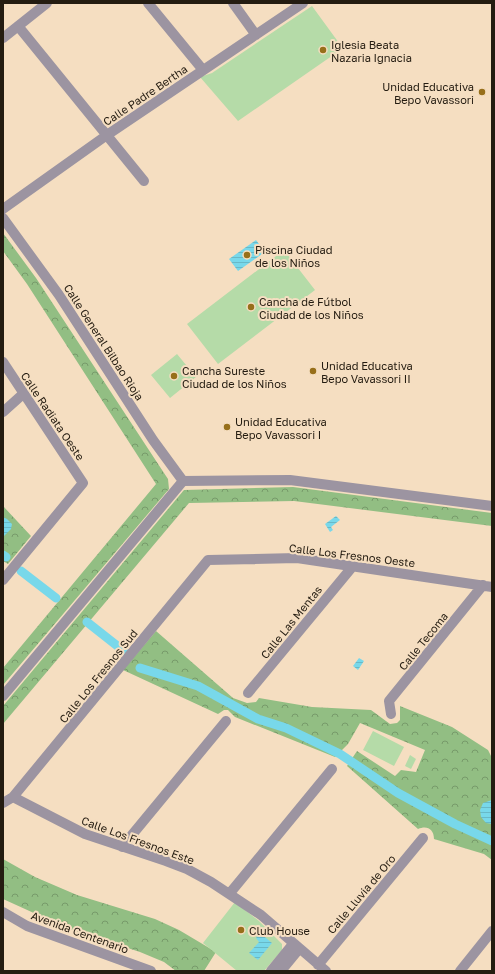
<svg xmlns="http://www.w3.org/2000/svg" width="495" height="974" viewBox="0 0 495 974" font-family="'Golos Text',sans-serif">
<style>
.forest{fill:url(#forest-crowns)}
.green{fill:#b5dba8}
.water{fill:url(#water-rules)}
.lines{fill:none;stroke-linecap:round;stroke-linejoin:round}
.canal{stroke:#78d8ea;stroke-width:9}
.minor{stroke:#9c94a1;stroke-width:10}
.poi-dot{fill:#976f1a;stroke:#f5dec1;stroke-width:1.5}
.labels{text-anchor:middle;dominant-baseline:central;stroke-width:4;stroke-linejoin:round;paint-order:stroke}
.poi-label{font-size:11px;fill:#241c11;stroke:#f5dec1;text-anchor:start}
.street-label{font-size:11px;fill:#241c11;stroke:#f5dec1}
</style>
<defs>
<pattern id="forest-crowns" width="20" height="18" patternUnits="userSpaceOnUse"><rect width="20" height="18" fill="#92be83"/><path d="M2 6a3 3 0 1 1 6 0M12 15a3 3 0 1 1 6 0" fill="none" stroke="#779a6a"/></pattern>
<pattern id="water-rules" width="6" height="5" patternUnits="userSpaceOnUse"><rect width="6" height="5" fill="#78d8ea"/><path d="M0 2.5h6" fill="none" stroke="#68b9c8"/></pattern>
</defs>
<rect width="100%" height="100%" fill="#f5dec1"/>
<!-- forest -->
<path class="forest" d="M3,233l33,45 128,195 4,6 1,10 -166,196v-17l153,-184 -129,-200 -24,-33z
M293,487l199,26v13l-198,-25 -105,2 -186,221v-18l181,-216z
M3,506l28,30 -23,28 -5,-3z
M156,631l77,67 14,5 9,-1 3,-4 53,9 59,3 19,14 7,-1 3,-3v-14l52,21 36,23 4,8v102l-8,-6 -50,-15c0,-10 -7,-14 -16,-10l-71,-63 10,-15 38,25 6,-6 15,2 9,-22 -65,-27 -12,21 -13,13 -100,-40 -7,-7h-4l-6,4 -95,-44z
M3,859l32,18 42,18 78,24 24,11 37,22 -12,19h-28l-12,-9 -24,-10 -71,-23 -66,-30z"/>
<!-- green -->
<path class="green" d="M312,6l27,37v8l-101,70 -38,-44 12,-4z
M284,250l31,40 -97,74 -31,-40z
M177,354l19,23 -26,21 -19,-23z
M373,731l31,16 -10,19 -31,-16z
M410,755l6,4 -5,10 -6,-3z
M235,902l24,19 23,23v6l-18,21h-27l-34,-28z"/>
<!-- water -->
<path class="water" d="M256,240l9,12 -27,19 -9,-12z
M336,516l4,4 -9,7 2,3 -3,2 -5,-8z
M3,517l4,2 5,5 -1,5 -8,8z
M359,658l5,3 -6,9 -5,-4z
M492,800v24l-6,-1 -5,-6 -1,-7 3,-7z
M260,933l12,10 -14,17 -9,-7 10,-11 -3,-4z"/>
<g class="lines">
<!-- canal -->
<path class="canal" d="M3,555l3,2
M21,571l35,27
M87,622l38,30
M140,668l58,18 60,33 28,9 54,26 58,39 57,31 37,17"/>
<!-- minor -->
<path class="minor" d="M148,3l55,67
M233,3l23,32
M18,26l126,155
M3,38l44,-35
M3,209l104,-74 196,-132
M3,218l56,77 94,145 30,41
M3,362l80,121 -80,97
M3,412l20,-18
M248,693l105,-127
M3,696l180,-215 107,-1 202,26
M391,714l-2,-13 94,-116
M13,797l72,37 81,27 21,8 24,13 50,33 65,56
M3,803l10,-6 195,-237 89,-2 195,29
M122,847l104,-126
M230,893l102,-124
M3,912l24,14 124,45
M318,965l105,-127
M271,971l22,-27
M281,971l18,-22
M460,971l32,-40"/>
</g>
<!-- markers -->
<g class="poi-dot">
<circle cx="323" cy="50" r="4"/>
<circle cx="482" cy="92" r="4"/>
<circle cx="247" cy="255" r="4"/>
<circle cx="251" cy="307" r="4"/>
<circle cx="313" cy="371" r="4"/>
<circle cx="174" cy="376" r="4"/>
<circle cx="227" cy="427" r="4"/>
<circle cx="241" cy="930" r="4"/>
</g>
<g class="labels">
<!-- poi labels -->
<g class="poi-label">
<text x="331" y="44">Iglesia Beata<tspan x="331" dy="13">Nazaria Ignacia</tspan></text>
<text x="474" y="86" text-anchor="end">Unidad Educativa<tspan x="474" dy="13">Bepo Vavassori</tspan></text>
<text x="255" y="249">Piscina Ciudad<tspan x="255" dy="13">de los Niños</tspan></text>
<text x="259" y="301">Cancha de Fútbol<tspan x="259" dy="13">Ciudad de los Niños</tspan></text>
<text x="321" y="365">Unidad Educativa<tspan x="321" dy="13">Bepo Vavassori II</tspan></text>
<text x="182" y="370">Cancha Sureste<tspan x="182" dy="13">Ciudad de los Niños</tspan></text>
<text x="235" y="421">Unidad Educativa<tspan x="235" dy="13">Bepo Vavassori I</tspan></text>
<text x="249" y="930">Club House</text>
</g>
<!-- street labels -->
<g class="street-label">
<text transform="translate(145 95) rotate(-34)">Calle Padre Bertha</text>
<text transform="translate(104 342) rotate(57)">Calle General Bilbao Rioja</text>
<text transform="translate(53 416) rotate(56)">Calle Radiata Oeste</text>
<text transform="translate(352 555) rotate(7)">Calle Los Fresnos Oeste</text>
<text transform="translate(291 622) rotate(-51)">Calle Las Mentas</text>
<text transform="translate(423 641) rotate(-51)">Calle Tecoma</text>
<text transform="translate(98 676) rotate(-51)">Calle Los Fresnos Sud</text>
<text transform="translate(138 840) rotate(20)">Calle Los Fresnos Este</text>
<text transform="translate(361 894) rotate(-50)">Calle Lluvia de Oro</text>
<text transform="translate(80 932) rotate(20)">Avenida Centenario</text>
</g>
</g>
<!-- border -->
<rect width="495" height="974" fill="none" stroke="#241c11" stroke-width="8"/>
</svg>
